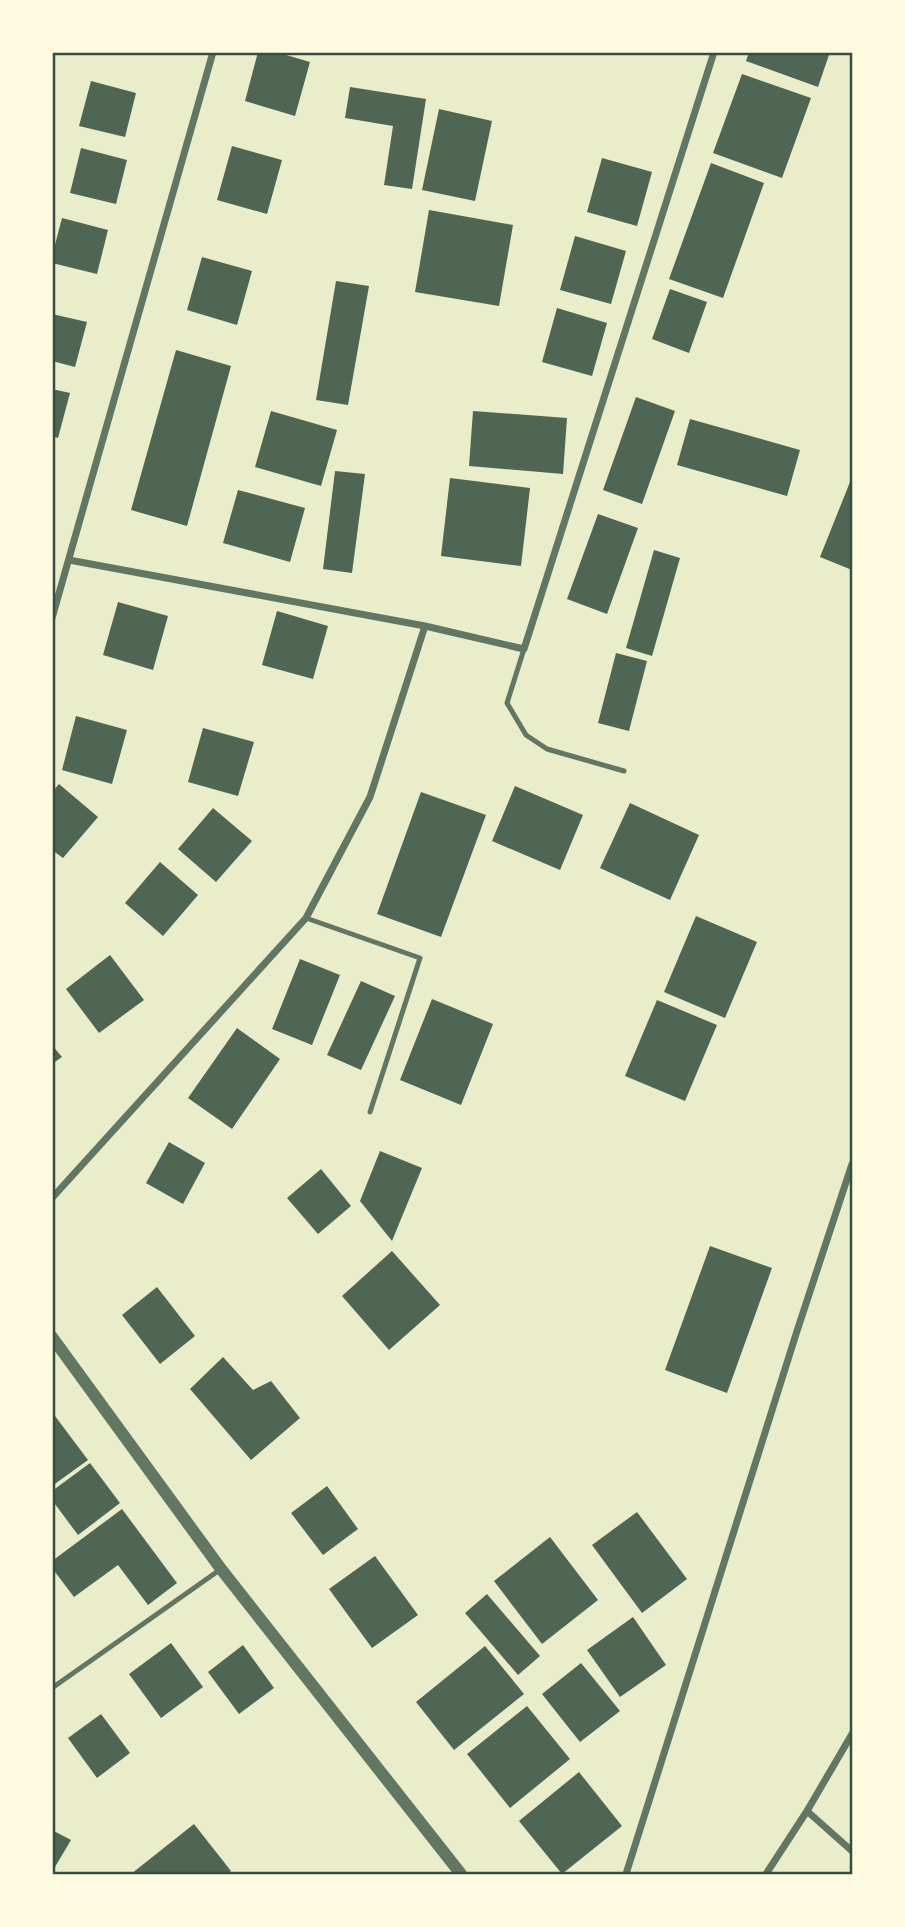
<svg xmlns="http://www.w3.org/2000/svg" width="905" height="1927" viewBox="0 0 905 1927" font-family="'Libre Baskerville',serif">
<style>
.building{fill:#4f6655}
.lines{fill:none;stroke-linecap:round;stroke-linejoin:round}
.service{stroke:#617663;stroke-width:5}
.minor{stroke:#617663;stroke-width:7}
.tertiary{stroke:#617663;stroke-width:12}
.neatline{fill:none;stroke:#344e41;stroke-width:2.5}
</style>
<rect width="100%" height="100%" fill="#e9edc9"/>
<!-- building -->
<path class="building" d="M258,52h18l34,10 -15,54 -50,-15z
M749,52h81l-12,35 -72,-26z
M742,74l69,24 -29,80 -69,-25z
M91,81l45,12 -11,44 -46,-11z
M350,87l76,12 -14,90 -28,-4 9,-59 -48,-8z
M439,109l53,12 -17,80 -53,-11z
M232,146l50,14 -15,54 -50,-14z
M81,148l46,12 -11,44 -46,-11z
M602,158l50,14 -15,54 -50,-14z
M711,163l53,20 -41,115 -54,-19z
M429,210l84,15 -14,81 -84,-14z
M62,218l46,12 -11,44 -45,-11v-7z
M575,236l51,15 -15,53 -51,-14z
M202,257l50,14 -15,54 -50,-15z
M336,281l33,5 -21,119 -32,-5z
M670,289l37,13 -18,51 -37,-14z
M557,308l50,15 -15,53 -50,-14z
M52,314l35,8 -12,45 -23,-6z
M176,350l55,16 -44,160 -56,-16z
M52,389l18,4 -12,45 -6,-2z
M636,397l39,14 -33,93 -39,-14z
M271,411l66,19 -16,56 -66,-19z
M473,411l94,7 -4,56 -94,-8z
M690,419l110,31 -13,46 -110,-31z
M335,471l30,3 -13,99 -29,-4z
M852,477v93l-32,-13z
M450,478l80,10 -9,78 -80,-10z
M238,490l67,18 -15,54 -67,-19z
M598,514l40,14 -31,86 -40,-15z
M654,550l26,8 -28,98 -26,-8z
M118,602l50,14 -15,54 -50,-15z
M277,611l51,15 -15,53 -51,-14z
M616,653l31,8 -18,70 -31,-8z
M76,716l51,14 -15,54 -50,-14z
M203,728l51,14 -16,54 -50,-14z
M59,784l39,33 -35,41 -11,-8v-58z
M515,786l68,29 -23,55 -68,-29z
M421,792l65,23 -45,122 -64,-23z
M630,803l69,32 -29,65 -70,-32z
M213,808l39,33 -36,41 -38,-33z
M160,862l38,33 -35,41 -38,-33z
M696,916l61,26 -32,76 -61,-26z
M110,955l34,45 -45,33 -33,-44z
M300,959l40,16 -28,70 -40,-16z
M361,981l34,15 -34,74 -34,-15z
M432,999l61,25 -32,81 -61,-25z
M657,1000l60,25 -32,76 -60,-25z
M237,1028l43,31 -48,70 -44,-31z
M52,1045l10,12 -10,7z
M169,1142l36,21 -22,41 -37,-21z
M380,1151l42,17 -30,73 -32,-40z
M321,1169l30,37 -33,28 -31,-36z
M710,1246l62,22 -45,125 -62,-23z
M392,1251l48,54 -51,45 -47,-54z
M157,1287l38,49 -35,28 -38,-49z
M223,1357l30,33 18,-9 29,37 -49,42 -61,-71z
M55,1416l33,44 -36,26v-68z
M90,1463l30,40 -42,32 -26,-35v-9z
M327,1486l31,43 -35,26 -32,-42z
M122,1509l55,74 -29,22 -30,-40 -44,32 -22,-29v-7z
M637,1512l50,67 -45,34 -50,-68z
M550,1537l48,63 -56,44 -48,-63z
M375,1556l43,59 -46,33 -43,-59z
M487,1594l53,62 -22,19 -53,-62z
M633,1617l33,48 -46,32 -33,-47z
M171,1643l32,44 -42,31 -32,-44z
M243,1645l31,43 -35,26 -31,-42z
M485,1646l39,48 -70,56 -38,-48z
M581,1663l39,48 -40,31 -38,-48z
M527,1706l43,53 -60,49 -43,-54z
M101,1714l29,39 -33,25 -29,-40z
M579,1772l43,54 -60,48 -43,-53z
M194,1824l37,47 -4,3h-96z
M52,1830l19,10 -19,32z"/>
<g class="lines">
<!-- service -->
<path class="service" d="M524,649l-17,54 19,32 21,14 77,22
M306,918l114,40 -50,154
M52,1688l169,-119"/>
<!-- minor -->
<path class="minor" d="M69,560l356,66 99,23 190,-597
M52,618l161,-566
M52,1198l254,-280 64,-121 55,-171
M807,1811l45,40
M626,1874l171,-543 55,-167
M766,1874l41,-63 45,-77"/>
<!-- tertiary -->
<path class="tertiary" d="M52,1337l169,232 240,305"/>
</g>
<!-- border -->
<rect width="905" height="1927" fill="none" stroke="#fefae0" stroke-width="108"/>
<rect x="54" y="54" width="797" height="1819" class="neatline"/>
</svg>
